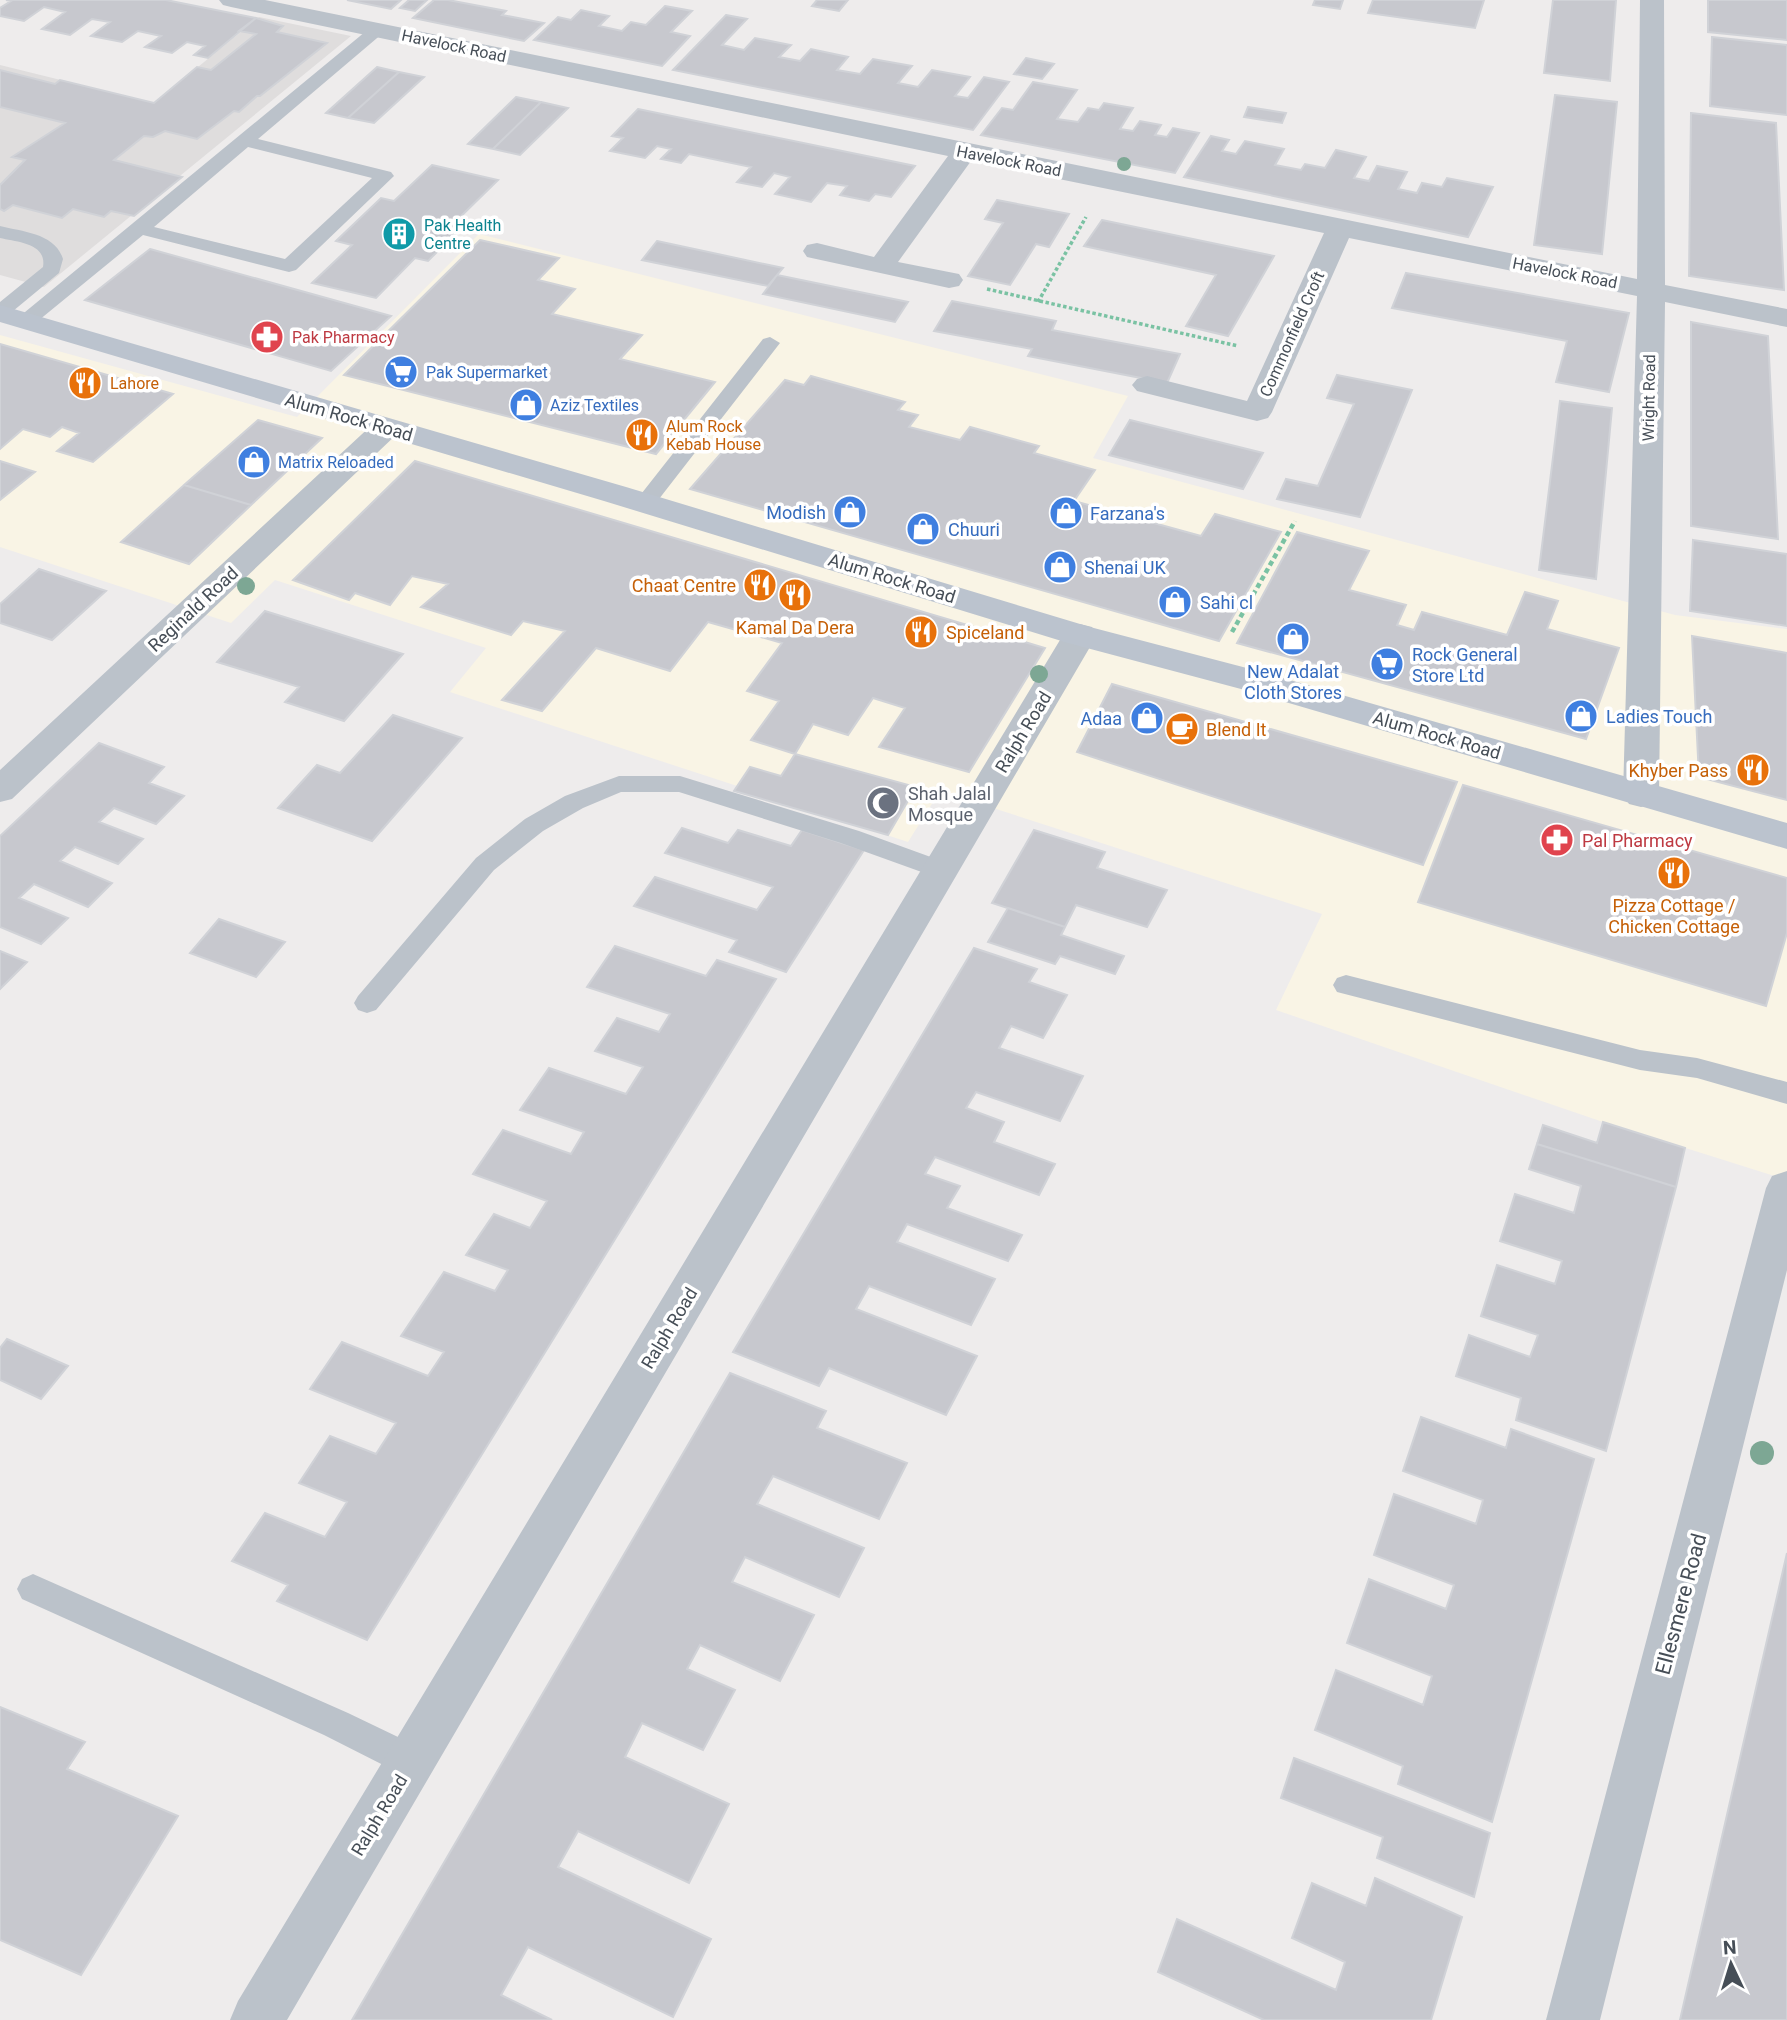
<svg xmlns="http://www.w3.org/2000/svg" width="1787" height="2020" viewBox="0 0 1787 2020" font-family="Roboto,sans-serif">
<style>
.commercial{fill:#f9f4e5}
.education{fill:#dfdddd}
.building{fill:#c7c8ce;stroke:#d0d2d7;stroke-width:2}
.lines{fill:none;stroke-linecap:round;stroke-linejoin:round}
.path-far1{stroke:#7ac2a3;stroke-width:3.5;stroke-dasharray:3.5 2.5;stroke-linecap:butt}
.path{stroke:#7ac2a3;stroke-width:4.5;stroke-dasharray:5 3.5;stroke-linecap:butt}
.lane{fill:#bbc2ca;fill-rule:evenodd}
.street{fill:#bbc2ca;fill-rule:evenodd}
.secondary{fill:#bbc3ce;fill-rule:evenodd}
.tree{fill:#7da794}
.labels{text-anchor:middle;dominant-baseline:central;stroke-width:7;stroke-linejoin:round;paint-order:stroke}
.far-street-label{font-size:16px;fill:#464e57;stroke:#fff}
.far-culture-label{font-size:16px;fill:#0d838f;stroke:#fff;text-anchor:start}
.far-health-label{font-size:16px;fill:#be3a42;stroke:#fff;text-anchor:start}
.far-shop-label{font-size:16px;fill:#366cbe;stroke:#fff;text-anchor:start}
.far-food-label{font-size:16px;fill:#c56008;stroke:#fff;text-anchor:start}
.street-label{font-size:18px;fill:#464e57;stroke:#fff}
.shop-label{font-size:18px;fill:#366cbe;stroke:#fff;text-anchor:start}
.food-label{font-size:18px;fill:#c56008;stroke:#fff;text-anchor:end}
.worship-label{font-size:18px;fill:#5b616d;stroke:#fff;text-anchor:start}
.health-label{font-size:18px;fill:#be3a42;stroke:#fff;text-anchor:start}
.near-street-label{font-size:21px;fill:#464e57;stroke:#fff}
</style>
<rect width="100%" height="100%" fill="#eeecec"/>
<!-- commercial -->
<path class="commercial" d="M479,234l649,162 -35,62 582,157 112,14v551l-184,-58 -327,-112 46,-96 -382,-123 -32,51 -458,-150 36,-44 -211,-68 -44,43 -231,-76v-212l297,82z"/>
<!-- education -->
<path class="education" d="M259,17l92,19 -307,251 -44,-12v-210l154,38z"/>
<!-- building -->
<path class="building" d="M6,0h160l90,18 -48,40 -14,-3 11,-9 -18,-4 -15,11 -27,-6 16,-11 -23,-5 -16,11 -31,-6 19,-14 -18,-3 -22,16 -28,-6 23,-17 -21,-5 -20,14 -24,-5v-8l11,-7z
M347,0h54l-10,9z
M409,0h18l-12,11 -15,-3z
M434,0h14l58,11 -4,4 42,8 -20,18 -111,-23z
M817,0h31l-9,11 -27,-5z
M1315,0h28l-3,9 -27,-4z
M1373,0h111l-9,28 -107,-15z
M1553,0h63l-6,81 -66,-8z
M1708,0h79v40l-79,-8z
M665,6l27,5 -21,21 19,4 -28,30 -128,-26 24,-23 13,3 10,-10 28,6 -10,10 23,5 9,-9 15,3z
M726,15l21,4 -25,26 22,5 11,-12 36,7 -12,12 21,4 11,-12 37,8 -11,13 23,4 13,-15 39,7 -14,17 20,4 14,-17 38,7 -15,19 13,2 16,-21 25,5 -36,48 -300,-60z
M256,18l27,8 -6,6 50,11 -67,53h-3l-18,16 -5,-1 -37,28 -32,-8 -12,6 -9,-1 -30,24 68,17 -48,39 -23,-5 -7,6 -31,-8 -11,9 -49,-13 -9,6 -4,-2v-24l25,-25 -13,-3 53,-34 -65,-16v-37l55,14 5,-4 94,23 43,-36 14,3 45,-36 -17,-3z
M1712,37l75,8v70l-77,-9z
M1026,58l28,6 -12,15 -28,-5z
M377,67l22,5 -51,46 -22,-5z
M399,72l25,5 -50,46 -26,-5z
M1033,82l44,8 -20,29 21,3 10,-14 11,2 5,-7 29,5 -13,21 13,2 7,-10 21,4 -6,10 12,2 6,-9 26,5 -24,40 -194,-38 21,-27 11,2z
M1555,95l62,7 -15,152 -68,-9z
M516,97l25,5 -48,47 -25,-5z
M541,102l27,6 -48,47 -27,-6z
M1248,107l38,6 -4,10 -38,-6z
M638,109l277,57 -24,31 -16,-3 -6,7 -29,-6 7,-9 -20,-3 -16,19 -36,-8 15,-17 -16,-4 -12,14 -25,-5 14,-15 -62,-13 -8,9 -20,-4 10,-10 -14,-3 -12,12 -35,-7 13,-13 -11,-2z
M1691,113l85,10 8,167 -95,-14z
M1211,136l18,4 -7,11 14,3 9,-13 39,8 -9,16 26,5 4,-6 20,4 11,-18 30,7 -12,21 15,3 8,-15 30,6 -9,17 19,4 5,-10 20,4 5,-9 46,9 -25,50 -284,-60z
M432,165l66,15 -46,45 10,2 -34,34 -13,-3 -39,40 -64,-15 40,-38 -16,-4 45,-43 13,3z
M997,200l72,14 -20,33 -13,-3 -26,41 -42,-9 35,-53 -18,-4z
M1102,220l172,36 -46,80 -42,-10 30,-51 -132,-29z
M480,240l79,18 -21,22 37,9 -23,25 90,21 -22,24 95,23 -59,72 -312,-79z
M657,241l126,27 -15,18 -126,-26z
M150,249l241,67 -60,55 -246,-71z
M1406,273l223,40 -20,79 -53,-10 11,-41 -175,-33z
M777,275l131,27 -13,20 -132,-28z
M952,301l104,20 -4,9 128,24 -13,29 -139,-27 4,-7 -98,-18z
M1691,322l77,14 10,203 -87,-13z
M0,344l173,50 -80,68 -36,-11 22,-18 -17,-6 -12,10 -27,-8 -23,20z
M1337,375l75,15 -52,127 -83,-18 9,-20 32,7 36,-82 -27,-6z
M811,376l94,26 -7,8 20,5 -9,12 51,13 10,-13 69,19 -5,7 61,17 -21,31 127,35 14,-22 66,18 -62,109 -529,-152 95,-109 19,5z
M1560,401l52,7 -16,171 -57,-9z
M258,420l64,18 -71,67 -67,-20z
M1130,420l133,33 -20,36 -134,-34z
M0,461l35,11 -35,28z
M415,461l630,187 -76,124 -90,-25 26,-39 -32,-10 -25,37 -35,-11 -18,30 -44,-14 28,-39 -32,-10 35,-48 -74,-21 -38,49 -74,-23 -54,63 -40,-11 63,-69 -42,-10 -12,14 -90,-28 27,-23 -36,-8 -22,29 -35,-12 -6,7 -56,-20z
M184,485l67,20 -62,59 -68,-22z
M1297,532l72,19 -20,39 57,15 -9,20 17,5 8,-18 85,23 18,-43 33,9 -11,28 72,19 -33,91 -349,-96z
M1693,540l94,14v72l-97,-15z
M39,569l67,22 -54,49 -52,-17v-19z
M265,611l138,43 -59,67 -59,-19 14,-15 -82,-25z
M1692,636l95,17v147l-88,-23z
M1112,684l345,98 -34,83 -346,-113z
M393,715l69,23 -90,103 -94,-33 39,-43 23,8z
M99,743l65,24 -15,16 35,13 -28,28 -42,-16 -15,14 44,17 -25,25 -43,-17 -15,14 52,22 -24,24 -54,-23 -15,14 49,20 -27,26 -41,-17v-91z
M795,754l121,33 -28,48 -154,-44 16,-24 31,9z
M1463,785l324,93v55l-21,73 -348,-104z
M682,828l46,15 10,-13 53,16 11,-16 62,20 -78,122 -57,-20 8,-12 -103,-34 21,-29 102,33 16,-23 -108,-34z
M1034,830l71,22 -8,16 70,22 -20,37 -71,-22 -11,22 -73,-24z
M1008,908l57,19 -4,8 63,21 -9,18 -55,-18 -5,8 -67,-22z
M219,919l66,23 -29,35 -66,-24z
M615,946l91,30 11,-16 59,19 -409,661 -90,-39 11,-16 -56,-24 33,-48 60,24 22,-35 -48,-19 31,-47 46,18 20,-31 -86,-34 32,-47 86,34 16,-24 -43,-16 43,-64 51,19 13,-21 -42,-15 28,-41 36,14 17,-27 -74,-27 30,-44 68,24 13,-22 -64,-22 29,-42 77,26 17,-27 -48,-16 22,-33 42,14 11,-18 -83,-27z
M974,948l63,21 -8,13 38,13 -24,43 -32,-12 -12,22 84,28 -23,45 -84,-29 -10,16 38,14 -10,20 61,22 -16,31 -104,-38 -10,17 35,12 -13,22 75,27 -14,26 -101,-37 -10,18 98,37 -24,46 -102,-39 -13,23 121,47 -31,59 -117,-47 -10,18 -86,-34z
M0,951l27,11 -27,27z
M1603,1122l82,26 -9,39 -139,-43 6,-19 54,18z
M1537,1144l139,43 -70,264 -90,-31 5,-22 -65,-22 13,-41 61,22 8,-22 -57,-19 16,-51 58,19 7,-23 -62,-20 15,-47 59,19 7,-27 -52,-17z
M7,1339l61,27 -27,33 -41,-19v-32z
M730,1373l96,38 -9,17 90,35 -28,56 -106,-43 -16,28 107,44 -25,49 -94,-40 -13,25 82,33 -34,66 -80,-36 -13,24 48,21 -32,60 -61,-27 -17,34 104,47 -40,79 -111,-52 -20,36 153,72 -38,78 -145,-70 -27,48 51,25h-200z
M1421,1417l85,31 5,-19 83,30 -102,363 -94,-38 5,-18 -88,-36 21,-60 87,35 9,-29 -85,-33 22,-64 77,30 8,-24 -80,-30 20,-61 82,30 7,-24 -80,-29z
M1787,1553v467h-107z
M0,1707l85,35 -18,27 111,47 -97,159 -81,-35z
M1294,1758l196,75 -16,64 -97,-39 6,-21 -102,-39z
M1375,1878l87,39 -31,103h-167l-106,-48 19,-53 159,71 9,-28 -53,-24 20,-55 54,23z"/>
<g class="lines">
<!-- path-far1 -->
<path class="path-far1" d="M987,289l251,57
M1038,302l48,-85"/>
<!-- path -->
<path class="path" d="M1232,632l63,-111"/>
<!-- lane -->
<path class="lane" d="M377,25l6,2 2,3 -2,3 -125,106 133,33 3,4 -98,94 -7,2 -146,-37 -110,90h-14l-3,-4 3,-4 352,-290zM248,147l124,31 -87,81 -131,-32z
M0,226c23,6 55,7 63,33l-4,14 -52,43 -7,2v-16l43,-35c4,-24 -26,-25 -43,-29z
M770,337l10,6 -128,165h-14l-4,-5 4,-5 125,-159z
M619,776h61l179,55 91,33 3,6 -3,6 -9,3 -100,-36 -162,-51h-58l-38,16 -40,23 -49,39 -118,140 -9,3 -9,-3 -4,-7 4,-7 118,-138 49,-39 40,-23z
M1346,975l294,75 57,8 90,24v22l-90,-26 -57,-8 -303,-78 -4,-7 4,-7z
M33,1574l315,139 75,36 5,12 -5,12 -12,4 -12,-4 -75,-38 -302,-136 -5,-10 5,-10z"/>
<!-- street -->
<path class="street" d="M219,0h46l1372,279 3,-279h24l1,285 122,24v18l-122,-25 -6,493 -6,9 -12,3 -12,-3 -6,-9 14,-499 -288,-58 -77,174 -4,6 -11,3 -120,-30 -5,-6 5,-6 10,-3 100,25 77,-168 -353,-72 -73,101 61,12 4,6 -4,6 -10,2 -142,-31 -4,-6 4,-6 10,-2 57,14 74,-101 -717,-149 -8,-2z
M386,419l11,3 4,6 -4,6 -385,365 -12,3v-32l375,-348z
M1080,624l12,3 5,8 -810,1385h-57l8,-19 825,-1366 5,-8z
M1787,1171v99l-187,750h-54l220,-832 6,-12z"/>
<!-- secondary -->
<path class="secondary" d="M0,305l626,182 464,140 172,45 525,151v26l-546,-160 -173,-46 -464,-142 -604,-179z"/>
</g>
<!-- trees -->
<g class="tree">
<circle cx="1124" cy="164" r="7"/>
<circle cx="246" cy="586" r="9"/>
<circle cx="1039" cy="674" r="9"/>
<circle cx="1762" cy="1453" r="12"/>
</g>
<!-- icons -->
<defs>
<symbol id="building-disc" viewBox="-11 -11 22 22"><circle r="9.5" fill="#0f9aa8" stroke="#fff"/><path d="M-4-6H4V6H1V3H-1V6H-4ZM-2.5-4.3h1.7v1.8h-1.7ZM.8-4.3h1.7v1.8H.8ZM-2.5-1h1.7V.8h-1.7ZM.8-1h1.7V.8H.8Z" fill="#fff"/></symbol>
<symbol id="pharmacy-disc" viewBox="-11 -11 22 22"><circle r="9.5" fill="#e0444e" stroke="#fff"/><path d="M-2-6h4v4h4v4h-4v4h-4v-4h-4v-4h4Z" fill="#fff"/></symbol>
<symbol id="supermarket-disc" viewBox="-11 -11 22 22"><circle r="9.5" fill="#3f7fe0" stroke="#fff"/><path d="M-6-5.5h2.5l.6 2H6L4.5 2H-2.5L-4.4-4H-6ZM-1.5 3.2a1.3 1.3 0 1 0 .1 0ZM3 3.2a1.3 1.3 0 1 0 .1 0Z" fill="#fff"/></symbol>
<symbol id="restaurant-disc" viewBox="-11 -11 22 22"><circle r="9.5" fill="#e8710a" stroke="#fff"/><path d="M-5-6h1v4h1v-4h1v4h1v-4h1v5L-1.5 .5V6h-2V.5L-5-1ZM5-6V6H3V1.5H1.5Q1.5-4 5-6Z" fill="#fff"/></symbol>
<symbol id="shop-disc" viewBox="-11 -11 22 22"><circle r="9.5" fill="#3f7fe0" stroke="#fff"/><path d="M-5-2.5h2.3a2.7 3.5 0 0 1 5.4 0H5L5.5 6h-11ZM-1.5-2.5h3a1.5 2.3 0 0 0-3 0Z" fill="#fff"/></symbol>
<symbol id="cafe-disc" viewBox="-11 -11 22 22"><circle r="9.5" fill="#e8710a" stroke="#fff"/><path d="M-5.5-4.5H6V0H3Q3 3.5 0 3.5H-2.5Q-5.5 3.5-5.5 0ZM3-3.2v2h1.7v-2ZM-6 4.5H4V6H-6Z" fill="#fff"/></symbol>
<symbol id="mosque-disc" viewBox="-11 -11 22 22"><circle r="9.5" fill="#6b7280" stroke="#fff"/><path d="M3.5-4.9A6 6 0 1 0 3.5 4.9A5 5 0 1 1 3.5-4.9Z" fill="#fff"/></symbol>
</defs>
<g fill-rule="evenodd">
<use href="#building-disc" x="380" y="215" width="38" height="38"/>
<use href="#pharmacy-disc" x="248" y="318" width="38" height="38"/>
<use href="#supermarket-disc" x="382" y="353" width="38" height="38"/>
<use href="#restaurant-disc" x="66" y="364" width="38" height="38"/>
<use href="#shop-disc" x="507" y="386" width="38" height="38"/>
<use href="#restaurant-disc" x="623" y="416" width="38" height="38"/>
<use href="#shop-disc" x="235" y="443" width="38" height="38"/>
<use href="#shop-disc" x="831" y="493" width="38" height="38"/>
<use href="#shop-disc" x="1047" y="494" width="38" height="38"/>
<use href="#shop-disc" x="904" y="510" width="38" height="38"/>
<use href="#shop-disc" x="1041" y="548" width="38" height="38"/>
<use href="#restaurant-disc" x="741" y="566" width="38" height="38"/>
<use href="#restaurant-disc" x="776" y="576" width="38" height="38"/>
<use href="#shop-disc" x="1156" y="583" width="38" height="38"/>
<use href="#restaurant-disc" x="902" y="613" width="38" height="38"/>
<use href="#shop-disc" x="1274" y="620" width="38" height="38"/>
<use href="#supermarket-disc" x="1368" y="645" width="38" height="38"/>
<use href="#shop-disc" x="1562" y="697" width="38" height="38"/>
<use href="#shop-disc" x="1128" y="699" width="38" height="38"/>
<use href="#cafe-disc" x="1163" y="710" width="38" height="38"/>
<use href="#restaurant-disc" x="1734" y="751" width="38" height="38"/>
<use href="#mosque-disc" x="864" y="784" width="38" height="38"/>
<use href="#pharmacy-disc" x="1538" y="821" width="38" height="38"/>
<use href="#restaurant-disc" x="1655" y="854" width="38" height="38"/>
</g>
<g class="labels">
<!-- far-street labels -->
<g class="far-street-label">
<text transform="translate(454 46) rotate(12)">Havelock Road</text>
<text transform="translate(1009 161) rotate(11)">Havelock Road</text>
<text transform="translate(1565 273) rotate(11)">Havelock Road</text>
<text transform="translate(1292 334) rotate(-66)">Commonfield Croft</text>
<text transform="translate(1649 398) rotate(-89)">Wright Road</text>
</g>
<!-- far-culture labels -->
<g class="far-culture-label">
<text x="424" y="225">Pak Health<tspan x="424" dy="18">Centre</tspan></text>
</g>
<!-- far-health labels -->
<g class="far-health-label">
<text x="292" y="337">Pak Pharmacy</text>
</g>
<!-- far-shop labels -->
<g class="far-shop-label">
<text x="426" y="372">Pak Supermarket</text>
<text x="550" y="405">Aziz Textiles</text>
<text x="278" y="462">Matrix Reloaded</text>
</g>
<!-- far-food labels -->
<g class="far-food-label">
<text x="110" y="383">Lahore</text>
<text x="666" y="426">Alum Rock<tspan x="666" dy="18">Kebab House</tspan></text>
</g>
<!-- street labels -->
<g class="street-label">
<text transform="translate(349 417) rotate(16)">Alum Rock Road</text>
<text transform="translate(892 578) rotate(17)">Alum Rock Road</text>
<text transform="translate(193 609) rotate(-43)">Reginald Road</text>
<text transform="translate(1023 732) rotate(-59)">Ralph Road</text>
<text transform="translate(1437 735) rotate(16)">Alum Rock Road</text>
<text transform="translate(669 1328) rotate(-59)">Ralph Road</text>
<text transform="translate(379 1815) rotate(-59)">Ralph Road</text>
</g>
<!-- shop labels -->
<g class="shop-label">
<text x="826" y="512" text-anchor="end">Modish</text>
<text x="1090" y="513">Farzana's</text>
<text x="948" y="529">Chuuri</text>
<text x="1084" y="567">Shenai UK</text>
<text x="1200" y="602">Sahi cl</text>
<text x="1412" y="654">Rock General<tspan x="1412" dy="21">Store Ltd</tspan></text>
<text x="1293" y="671" text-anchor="middle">New Adalat<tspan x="1293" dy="21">Cloth Stores</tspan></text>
<text x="1606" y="716">Ladies Touch</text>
<text x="1122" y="718" text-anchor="end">Adaa</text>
</g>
<!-- food labels -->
<g class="food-label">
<text x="736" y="585">Chaat Centre</text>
<text x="795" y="627" text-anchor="middle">Kamal Da Dera</text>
<text x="946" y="632" text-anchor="start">Spiceland</text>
<text x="1206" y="729" text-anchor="start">Blend It</text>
<text x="1728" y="770">Khyber Pass</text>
<text x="1674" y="905" text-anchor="middle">Pizza Cottage /<tspan x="1674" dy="21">Chicken Cottage</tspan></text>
</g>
<!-- worship labels -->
<g class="worship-label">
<text x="908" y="793">Shah Jalal<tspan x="908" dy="21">Mosque</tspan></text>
</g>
<!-- health labels -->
<g class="health-label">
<text x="1582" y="840">Pal Pharmacy</text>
</g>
<!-- near-street labels -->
<g class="near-street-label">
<text transform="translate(1681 1604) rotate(-75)">Ellesmere Road</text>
</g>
</g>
<!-- north arrow -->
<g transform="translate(1731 1964) rotate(356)" stroke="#ffffff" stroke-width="5" paint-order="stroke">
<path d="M0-5L12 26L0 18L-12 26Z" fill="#464e57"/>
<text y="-10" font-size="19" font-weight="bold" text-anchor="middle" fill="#464e57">N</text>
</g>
</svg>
